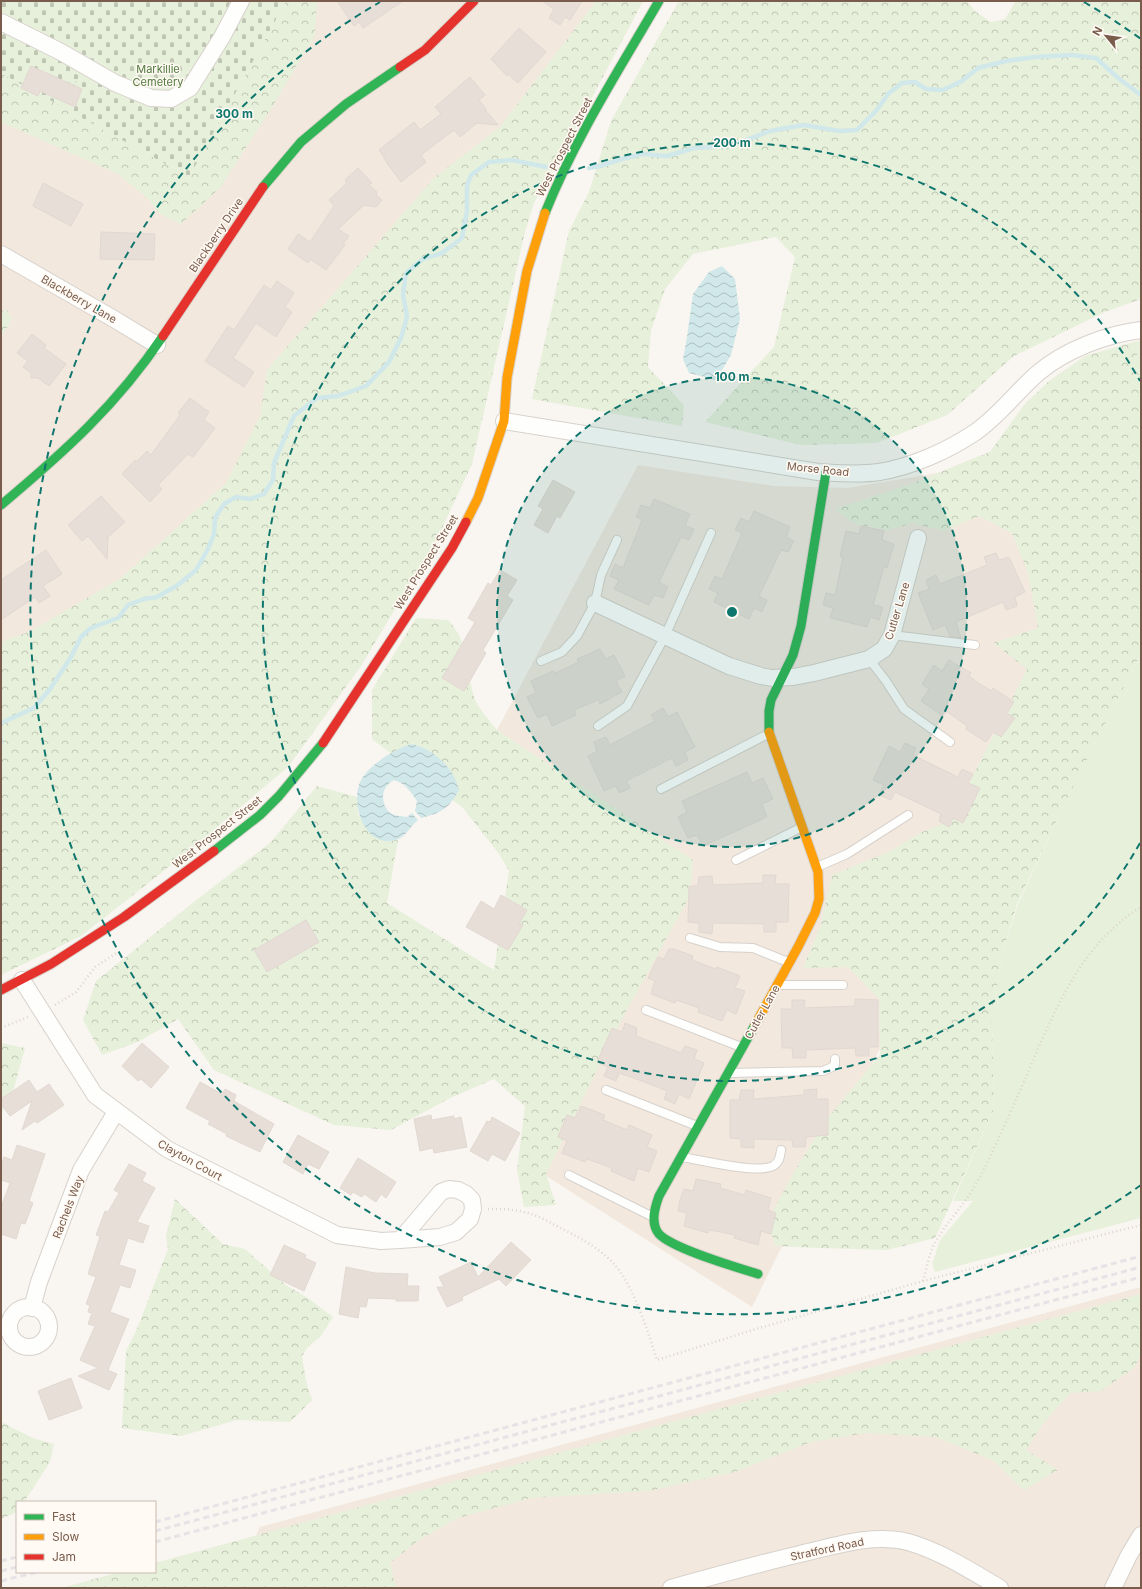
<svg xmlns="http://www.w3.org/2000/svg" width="1142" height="1589" viewBox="0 0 1142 1589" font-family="Inter,sans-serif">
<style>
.residential{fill:#f2e8de}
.grass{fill:#e7f0db}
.forest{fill:url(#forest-crowns)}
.cemetery{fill:url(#cemetery-stones)}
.water{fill:url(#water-waves)}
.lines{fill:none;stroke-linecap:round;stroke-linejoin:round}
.stream{stroke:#d0e8ea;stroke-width:4.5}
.building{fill:#e6ded7;stroke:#e2d8d2}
.lane-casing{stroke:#d7d1cb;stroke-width:10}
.street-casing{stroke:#d7d1cb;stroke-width:18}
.fast-casing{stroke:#d9d2cb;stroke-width:11}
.slow-casing{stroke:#d9d2cb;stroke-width:11}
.jam-casing{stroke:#d9d2cb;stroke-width:11}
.path{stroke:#dcd5d0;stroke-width:2.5;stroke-dasharray:1 3;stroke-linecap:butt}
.lane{stroke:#fefefd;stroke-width:8}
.street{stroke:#fefefd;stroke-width:16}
.fast{stroke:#30b455;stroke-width:9}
.slow{stroke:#ff9f0a;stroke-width:9}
.jam{stroke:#e5322d;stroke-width:9}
.rail{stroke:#e6e3e7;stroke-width:3;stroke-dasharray:6 4;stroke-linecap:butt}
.ring{fill:none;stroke:#0f766e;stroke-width:2;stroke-dasharray:7 5}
.labels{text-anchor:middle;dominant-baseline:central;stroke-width:3;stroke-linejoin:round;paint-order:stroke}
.park-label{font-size:11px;fill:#537a41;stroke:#fffaf3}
.street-label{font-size:11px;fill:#7a5c4d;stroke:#fffaf3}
.centre{fill:#0f766e;stroke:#fffaf3;stroke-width:2}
.ring-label{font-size:12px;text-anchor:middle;font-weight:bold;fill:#0f766e;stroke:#fffaf3;stroke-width:3;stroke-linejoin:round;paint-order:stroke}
</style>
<defs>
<pattern id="forest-crowns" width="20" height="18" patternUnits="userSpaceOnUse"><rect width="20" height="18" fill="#e7f0db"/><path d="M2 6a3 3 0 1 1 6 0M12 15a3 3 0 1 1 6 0" fill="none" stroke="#c0c6b4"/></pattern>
<pattern id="cemetery-stones" width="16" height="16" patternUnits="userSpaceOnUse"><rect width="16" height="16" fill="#e7f0db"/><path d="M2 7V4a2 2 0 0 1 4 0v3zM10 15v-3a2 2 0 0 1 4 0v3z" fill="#c0c6b4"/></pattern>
<pattern id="water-waves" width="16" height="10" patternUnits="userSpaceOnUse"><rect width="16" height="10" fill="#d0e8ea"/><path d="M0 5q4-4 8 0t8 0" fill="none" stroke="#aebfc0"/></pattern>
</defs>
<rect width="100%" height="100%" fill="#f9f5f0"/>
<!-- residential -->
<path class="residential" d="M286,1h319l-306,386 -118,158 -180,158v-630l188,104z
M990,452l84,204 -322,651 -220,-140 160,-307 -195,-130 141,-265 136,21 73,2 91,-15z
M1141,1287v301h-905l-2,-7 26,-54z"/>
<!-- grass -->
<path class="grass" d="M1141,340v33l-9,-1z
M1141,460v52l-5,-17z
M1141,653v565l-206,54 -3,-8 8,-24 33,-39h-20l41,-92 -2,-88 10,-66 16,-51 48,-103z"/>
<!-- forest -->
<path class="forest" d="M286,1h31l-2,34 -44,74 -51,79 -39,36 -21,-10 -13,-16 -29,-24 -117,-52v-49l188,104z
M596,1h47l-65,123 -44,79 -9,29 -53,232 -35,75 -76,127 -73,101 -99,84 -108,85 -80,39v-333l30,-11 90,-53 105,-95 34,-67 7,-46 167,-192 66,-51z
M679,1h288l9,11 15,10 14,-3 11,-18h125v298l-36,13 -91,44 -67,59 -70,28 -76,2 -96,-23 69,-75 21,-90 -19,-20 -83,17 -28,35 -14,42 -3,36 36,38 -2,21 -150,-27 37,-168 20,-39 22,-71z
M7,310l5,9 -11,19v-27z
M1141,340l-9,32 9,1v87l-5,35 5,17v141l-75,148 -49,103 -15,51 -10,66 2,88 -59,129 -48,12 -68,-2 -44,-2 -7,-26 29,-53 29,-47 54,-65 -1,-56 -31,-32 -45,1 17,-41 12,-52 57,-23 33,-20 28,-11 77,-152 -34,-26 45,-15 -10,-55 -16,-40 -33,-17 -35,15 -31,-8 -25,7 -32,-6 -21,-15 73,-24 82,-33 34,-47 25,-24 36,-25z
M416,618l32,2c22,23 18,49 26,77 3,10 16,24 23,33l196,130 -3,36 -67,121 -77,157 10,31 -32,2 -7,-37 8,-64 -31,-27 -44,19 -59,32 -57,-5 -120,-55 -36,-51 -40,23 -36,13 -19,-35 13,-39 94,-76 81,-63 46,-56 40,11 1,18 29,26 11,-1 -11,63 107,67 15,-99 -10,-17 -36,-46 -91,-69v-49z
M1,1043l24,5 -11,40 -13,26z
M175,1199l48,45 22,5 42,37 21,12 25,19 -12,19 -14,12 -5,8 4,25 6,19 -22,22 -53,-2 -56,16 -59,-8 4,-77 11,-22 31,-80 -2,-13z
M1141,1294v60l-7,14 -33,23 -31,2 -28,32 -16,25 32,20 -34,20 -30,-29 -58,-24 -70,-4 -55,9 -76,30 -87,19 -117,7 -73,20 -39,22 -29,23 6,25h-335l59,-16h35v-9z
M1,1422l32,16 21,6 -4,18 -26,40h-7v10l-16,7z"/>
<!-- cemetery -->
<path class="cemetery" d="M1,1h285l-97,176 -188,-104z"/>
<!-- water -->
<path class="water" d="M722,266l13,13 5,40 -9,36 -15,25 -27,-7 -6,-14 4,-22 6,-43 16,-22z
M412,744c22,5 42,24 47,46 -10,18 -17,23 -38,28l-6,-7 2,-10c-6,-9 -12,-18 -23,-21 -12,6 -15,21 -5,32 4,4 12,4 18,5l5,-4 6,7c-8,6 -12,17 -22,20 -31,9 -47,-37 -35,-60 7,-14 36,-33 51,-36z"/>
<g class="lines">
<!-- stream -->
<path class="stream" d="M589,168l11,-2 22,-7 21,-5 24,2 27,-8 36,-2 40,-15 34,-6 36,6 17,-1 19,-19 12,-17 14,-11 13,-1 11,7 17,1 19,-9 16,-13 28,-7 29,-4 37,-2 24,3 22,20 23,17
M1,723l33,-15 16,-19 21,-32 10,-20 10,-9 27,-10 10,-13 16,-6 13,-2 21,-12 18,-15 12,-21 6,-15 1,-16 9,-14 12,-7 14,2 14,-5 9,-14 1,-17 20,-47 23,-18 21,-2 28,-10 23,-24 12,-24 6,-21 -4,-23 3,-21 17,-14 19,-6 20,-15 5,-27v-25l4,-11 18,-13 23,-2 34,7
M1,740v3"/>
</g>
<!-- building -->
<path class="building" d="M337,1h66l-40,27 -4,-6 -5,4z
M542,1h40l-12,19 -5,-3 -5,8 -11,-7 5,-9z
M519,28l27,24 -28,31 -10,-9 -1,2 -16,-17z
M31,66l51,23 -7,18 -35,-16 -2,5 -17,-8z
M470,77l15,18 -6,5 7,9v2l12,14 -21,-2 -17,14 -6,-7 -33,25 5,7 -25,20 -17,-23v-2l-5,-7 35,-28 6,8 21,-16 -6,-7z
M358,168l14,15 -3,2 8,7 -1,3 6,5 -6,7 -12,-2 -26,24 11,7 -6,8 2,1 -19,25 -16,-11 -2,4 -20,-14 10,-15 12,8 24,-36 -5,-6 18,-17 -2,-3z
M43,183l40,21 -12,22 -38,-20z
M101,232l54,2 -1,26 -54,-1z
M277,281l17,12 -9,14 7,5 -16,25 -20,-14 -23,35 21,14 -10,15 -39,-26 23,-35 6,4 30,-45 7,5z
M32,334l14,11 -2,3 22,16 -17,22 -11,-8h-7v-5l-8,-6 5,-6 -11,-8z
M190,398l19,14 -5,8 11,8 -22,29 -5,-3 -30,31 4,4 -12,13 -28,-28 13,-14 1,2 11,-11 4,4 29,-40 -2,-2z
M553,480l22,12 -15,26 -3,-2 -9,17 -14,-8 9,-16 -5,-3z
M101,496l24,26 -17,15 -1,22 -19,-23 -6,5 -14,-16z
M654,499l36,15 -5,11 9,4 -5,11 -8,-3 -22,45 9,5 -5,11 -9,-3 -5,10 -35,-16 5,-9 -9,-4 5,-12 8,4 19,-48 -6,-3 5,-12 9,3z
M754,511l36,16 -4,10 8,4 -6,11 -7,-2 -22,46 8,4 -5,12 -8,-4 -5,11 -35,-17 4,-9 -9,-4 6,-13 7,3 20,-46 -7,-3 6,-12 8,4z
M861,526l23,5 -2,9 12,4 -7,24 -3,-1 -11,38 10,2 -4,13 -9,-3 -3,10 -37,-9 3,-10 -10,-3 3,-12 9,2 8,-38 -3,-1 6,-25 13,3z
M46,550l16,24 -19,12 7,10 -11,7 -4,-6 -34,23v-40z
M996,553l3,7 10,-3 16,35 -10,5 2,9 -11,4 -3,-8 -47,20 5,16 -11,-2 -5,-11 -12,5 -15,-37 11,-4 -3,-9 10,-5 4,9 47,-19 -3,-8z
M500,570l17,10 -10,16 6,4 -30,50 3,3 -22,38 -22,-13 33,-56 -7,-4 20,-35 3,2z
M600,649l6,10 8,-4 11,21 -9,5 6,11 -22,12 -2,-4 -24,10 2,5 -24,11 -5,-12 -9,4 -11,-21 9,-4 -5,-12 22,-10 2,2 24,-11 -2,-3z
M949,660l22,13 -2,3 11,8 11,7 2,-3 21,14 -7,11 8,5 -14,19 -8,-5 -7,10 -20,-13 1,-3 -21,-15 -3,5 -22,-15 8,-12 -7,-5 12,-19 8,6z
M663,708l5,9 9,-5 18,35 -10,5 3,8 -12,6 -4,-8 -46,23 4,7 -10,5 -5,-7 -11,5 -16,-35 9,-5 -3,-9 12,-5 4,8 45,-24 -4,-6z
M905,743l11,5 -3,7 45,22 4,-8 11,5 -5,9 12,5 -17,35 -10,-5 -4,9 -10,-6 2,-7 -46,-22 -4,8 -12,-5 5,-10 -11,-5 16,-34 11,6z
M747,772l5,11 11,-5 10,21 -11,5 5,13 -64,29 -6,-11 -9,3 -10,-21 9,-5 -5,-11z
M763,875h13l-1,9h14l-1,38h-12v10h-12v-8l-51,-1 -1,11 -13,-2v-9l-11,-1 1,-36h9l1,-9 13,-1 1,9 50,-2z
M501,895l26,15 -8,14 4,1 -15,25 -42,-23 15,-26 13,8z
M306,920l13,22 -52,30 -13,-22z
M669,949h5l19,7 -1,4 13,5 11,4 1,-2 23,9 -5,12 10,3 -9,23 -9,-4 -5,11 -24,-9 1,-4 -23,-8 -1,3 -24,-9 4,-13 -7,-3 10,-21 6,2z
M855,999l23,1v47h-9v9h-13l-1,-8 -49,2v8h-13l-1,-10h-10l-1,-39h11v-9h13l-1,8 51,-2z
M625,1023l12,5 -1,8 45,17 4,-7 12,4 -3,9 10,4 -15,36 -10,-5 -4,10 -11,-5 3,-8 -25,-10 -23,-8 -3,8 -12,-5 4,-9 -11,-5 15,-34 10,4z
M142,1043l27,24 -18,21 -10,-9 -3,2 -16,-15z
M29,1080l8,12 12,-8 15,21 -27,18 -2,-2 -13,9 10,-29 -22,15 -9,-12v-5z
M200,1082l22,12 3,-5 11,6 -2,6 40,23 -14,28 -34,-16 1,-2 -19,-10 2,-3 -24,-13z
M817,1089l-1,10h12v36l-22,2 -1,10h-12l-1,-7 -38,-1v9l-13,-1v-8l-11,-1v-38h9l2,-10h13l-1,9 51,-4v-5z
M581,1106l24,9 -2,5 24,10 2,-5 23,10 -5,12 10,4 -8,21 -11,-4 -4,13 -23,-10 1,-3 -25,-9 -2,3 -23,-9 5,-12 -9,-4 9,-22 8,3z
M431,1115l1,5 22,-4v3l7,-2 6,30 -33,6 -1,-5 -13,3 -6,-32z
M492,1117l28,16 -15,28 -13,-7 -4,7 -18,-10 17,-30 3,1z
M298,1135l31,17 -10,17 -11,-5 -5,10 -20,-12z
M17,1145l28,9 -16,47 4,2 -8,21 -4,-1 -5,16 -15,-5v-27l9,-24 -9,-3v-14l3,-9 8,3z
M358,1158l38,24 -10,16 -5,-4 -5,8 -12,-8 -2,3 -9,-5 -2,3 -11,-7z
M129,1164l17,9 -4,8 13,7 -18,34 12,4 -6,17 -15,-5 -9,27 17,5 -6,18 -10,-3 -10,27 19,7 -21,51 9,4 -8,16 -31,-14 20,-8 -18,-8 15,-34 -7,-2 4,-11 -4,-1 2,-7 -4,-1 10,-27 -8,-3 12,-38 -4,-1 9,-24 3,1 11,-19 -5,-3z
M696,1179l25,5 -1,4 25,7 1,-5 25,8 -3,12 8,3 -5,21 -10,-3 -3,14 -24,-7 1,-3 -14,-3 -12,-2 -1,3 -24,-7 3,-13 -9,-2 2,-11 4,-11 9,2z
M511,1242l20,18 -25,26 -7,-7 -37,18 1,3 -16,7 -10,-20h7l-5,-10 32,-15 7,15z
M284,1245l22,10 -1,3 11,5 -12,28 -34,-16z
M346,1267l29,6 33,1 -1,12h12l-1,15h-22v-2l-28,-1 -2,9 -6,-1 -2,12 -19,-4z
M71,1378l11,30 -33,12 -11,-29z"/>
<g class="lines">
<defs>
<path id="lane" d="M892,635l83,10
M869,659l17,22 18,28 46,33
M541,661l21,-9 15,-16 18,-33 6,-28 16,-35
M598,726l29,-20 38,-70 46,-103
M661,789l107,-55
M736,860l66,-33
M817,867l30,-13 61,-39
M690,938l30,9 33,1 35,14
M779,985h64
M646,1010l95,37
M730,1073l93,-2 7,-3 5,-3v-6
M606,1090l91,36
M682,1157c19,3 75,17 91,9 7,-4 7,-10 8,-16
M569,1175l84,42"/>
<path id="street" d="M1,22l60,30 54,31 36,15 20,1 19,-11 32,-51 19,-36
M1,254l113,65 43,26
M504,421l314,51c20,1 41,3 61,0 32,-5 68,-21 95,-39 24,-16 42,-41 64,-60 27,-23 69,-39 103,-43
M595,603l134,63 32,10 11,2 21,-1 21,-4 55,-14 15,-10 8,-14 26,-97
M22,980l73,115 72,54 170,86 44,6 19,-1 40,-3 16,-5 14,-13 3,-10 -1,-9 -6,-6 -8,-4 -9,-1 -8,3 -41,48
M9 1327a20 20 0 1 1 40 0a20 20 0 1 1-40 0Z
M32,1308l7,-26 42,-112 35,-58
M671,1588c43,-12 86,-24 129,-34 35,-8 72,-21 108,-12 32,9 63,29 92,46
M1113,1588l16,-33 12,-20"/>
<path id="fast" d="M263,187l38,-45 45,-38 54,-37
M545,213c30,-75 74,-143 114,-212
M1,505c62,-52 116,-100 162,-169
M769,732v-21l2,-11 22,-45 8,-29 25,-154
M214,851l46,-36 19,-19 44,-53
M755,1025l-96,171c-4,11 -9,27 0,38 14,15 77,33 99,40"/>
<path id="slow" d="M466,522l12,-24 26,-77 3,-43 20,-107 18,-58
M755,1025l43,-78 17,-34 4,-14 -1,-27 -49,-140"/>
<path id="jam" d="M400,67l25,-17 49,-49
M163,336l100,-149
M323,743l129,-195 14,-26
M1,990l50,-26 73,-47 90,-66"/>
</defs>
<!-- lane casing -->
<use href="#lane" class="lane-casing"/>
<!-- street casing -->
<use href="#street" class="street-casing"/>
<!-- fast casing -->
<use href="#fast" class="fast-casing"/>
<!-- slow casing -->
<use href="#slow" class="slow-casing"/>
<!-- jam casing -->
<use href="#jam" class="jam-casing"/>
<!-- path -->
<path class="path" d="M74,86l3,-7
M55,1005l21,-13 19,-25 23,-15
M1,1028l27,-11
M488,1209c12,0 24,0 36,3 11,2 21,8 31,13 23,12 48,24 64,45 16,22 30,64 38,90l99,-31 167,-48 218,-56
M923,1281c3,-10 5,-22 9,-32 7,-16 19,-29 29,-43 8,-10 15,-21 21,-33 16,-32 30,-64 44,-96 27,-63 54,-133 115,-170"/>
<!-- lane -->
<use href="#lane" class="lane"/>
<!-- street -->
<use href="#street" class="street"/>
<!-- fast -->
<use href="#fast" class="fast"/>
<!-- slow -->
<use href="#slow" class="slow"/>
<!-- jam -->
<use href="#jam" class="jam"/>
<!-- rail -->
<path class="rail" d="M155,1522l986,-266
M155,1531l986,-264
M155,1542l986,-265
M1,1561l16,-4
M1,1571l16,-4
M1,1581l36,-9"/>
</g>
<!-- distance rings -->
<circle cx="732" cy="612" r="235" fill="#0f766e" fill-opacity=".12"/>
<g class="ring">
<circle cx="732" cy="612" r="235"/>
<path d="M1140 843A469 469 0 1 1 1140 381"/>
<path d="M1141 1185A704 704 0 1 1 380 2M1084 2A704 704 0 0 1 1141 39"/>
</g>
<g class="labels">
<!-- park labels -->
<g class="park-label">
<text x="158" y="69">Markillie<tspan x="158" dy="13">Cemetery</tspan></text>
</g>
<!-- street labels -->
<g class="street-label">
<text transform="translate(564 147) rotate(-63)">West Prospect Street</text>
<text transform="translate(216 235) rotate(-56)">Blackberry Drive</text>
<text transform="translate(79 299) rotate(30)">Blackberry Lane</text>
<text transform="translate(818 469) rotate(6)">Morse Road</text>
<text transform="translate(426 562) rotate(-58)">West Prospect Street</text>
<text transform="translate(897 611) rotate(-73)">Cutler Lane</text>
<text transform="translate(217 832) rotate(-38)">West Prospect Street</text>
<text transform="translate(762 1012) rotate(-61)">Cutler Lane</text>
<text transform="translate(190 1160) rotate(29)">Clayton Court</text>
<text transform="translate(68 1207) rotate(-69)">Rachels Way</text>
<text transform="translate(827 1549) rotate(-12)">Stratford Road</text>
</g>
</g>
<circle cx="732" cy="612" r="6" class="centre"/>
<g class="ring-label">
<text x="234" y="118">300 m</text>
<text x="732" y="147">200 m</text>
<text x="732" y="381">100 m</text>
</g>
<!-- border -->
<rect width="1142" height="1589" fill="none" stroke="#7a5c4d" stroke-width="4"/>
<!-- legend -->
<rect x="16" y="1501" width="140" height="72" fill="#fffaf3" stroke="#cabbb1"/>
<rect x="24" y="1514" width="20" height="6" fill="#30b455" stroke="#cabbb1"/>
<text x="52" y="1521" font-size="12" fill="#7a5c4d">Fast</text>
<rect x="24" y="1534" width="20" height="6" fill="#ff9f0a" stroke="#cabbb1"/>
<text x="52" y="1541" font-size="12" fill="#7a5c4d">Slow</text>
<rect x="24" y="1554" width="20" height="6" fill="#e5322d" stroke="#cabbb1"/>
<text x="52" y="1561" font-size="12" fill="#7a5c4d">Jam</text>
<!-- north arrow -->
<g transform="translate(1106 36) rotate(299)" stroke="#fffaf3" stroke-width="3" paint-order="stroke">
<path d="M0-3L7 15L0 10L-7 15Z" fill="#7a5c4d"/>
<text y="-6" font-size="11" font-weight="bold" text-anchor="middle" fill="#7a5c4d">N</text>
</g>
</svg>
